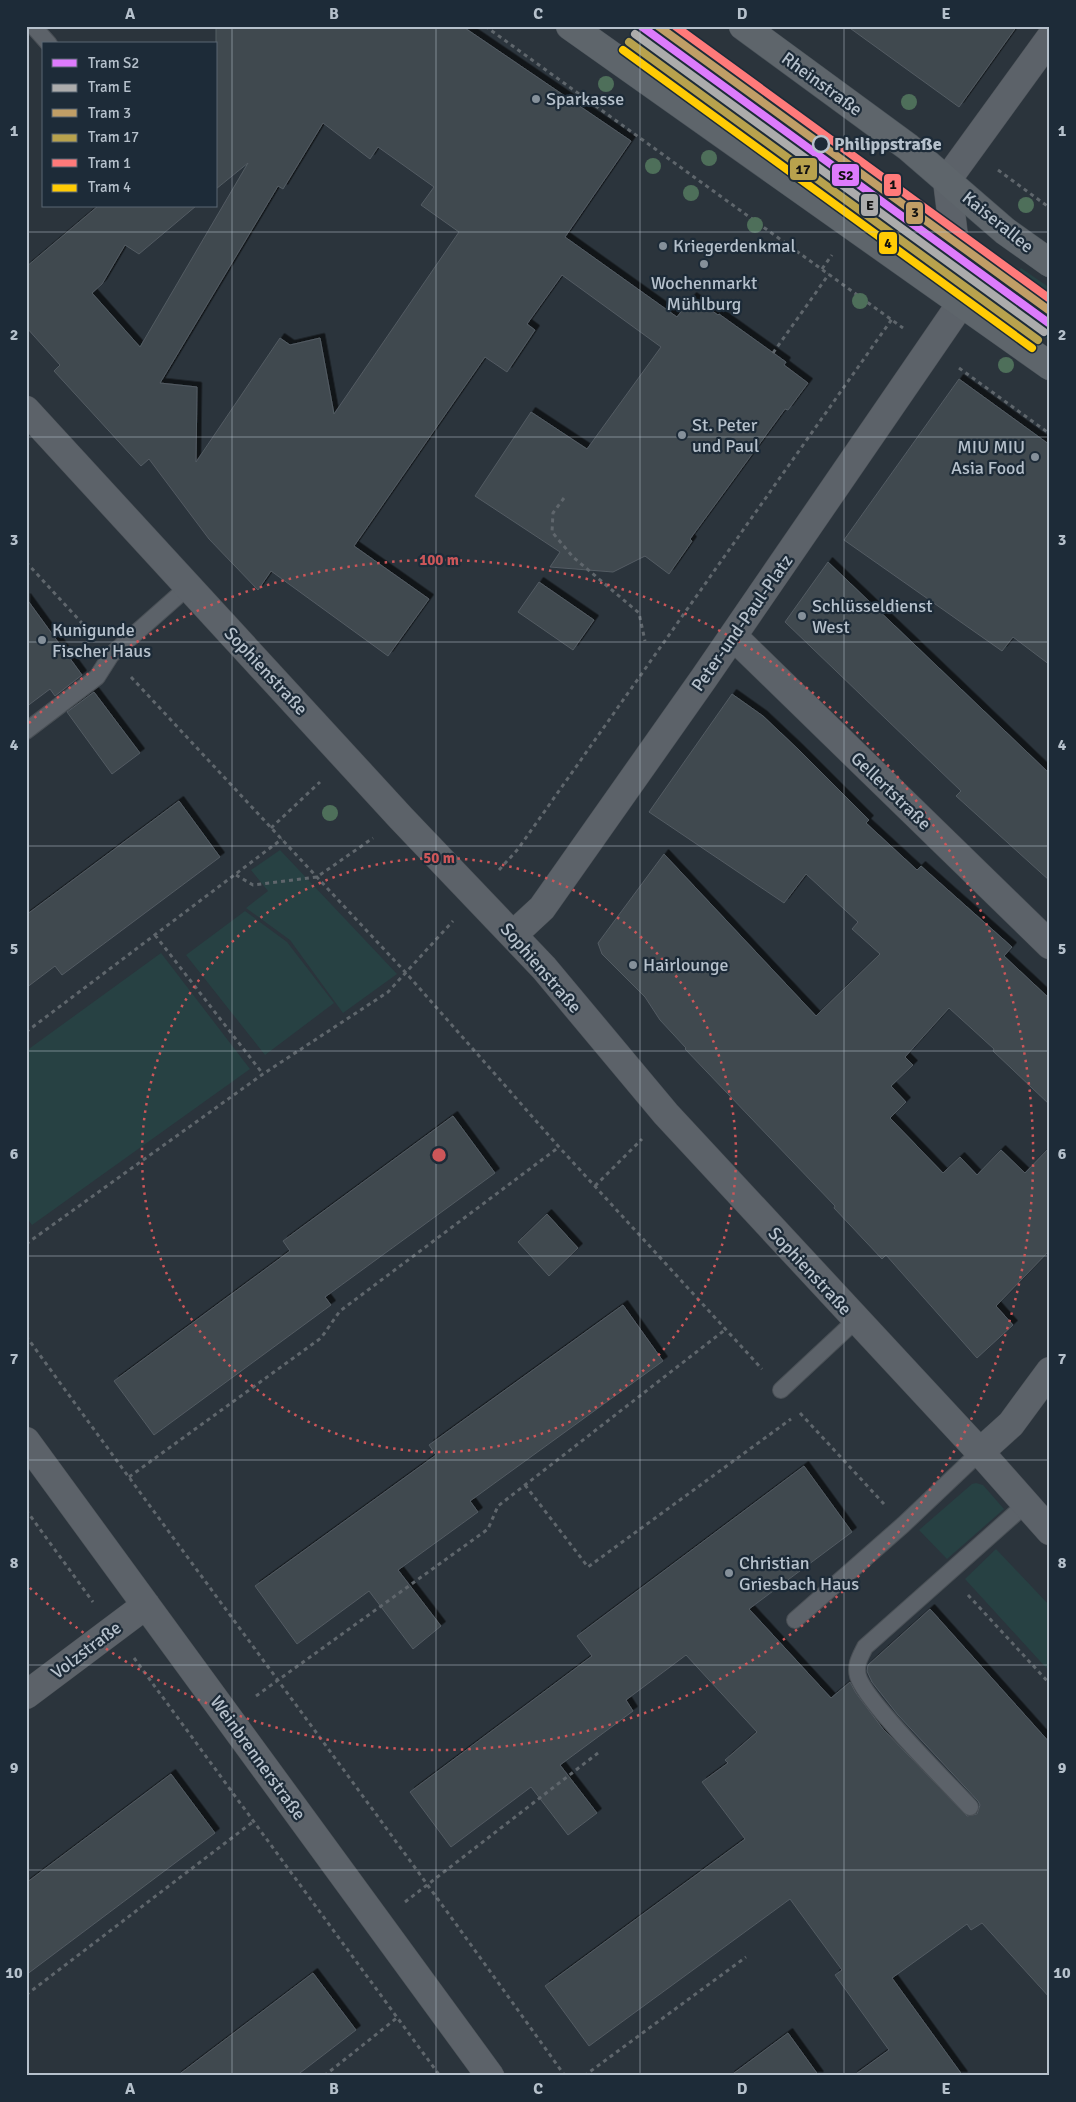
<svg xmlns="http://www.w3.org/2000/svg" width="1076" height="2102" viewBox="0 0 1076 2102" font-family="Signika,sans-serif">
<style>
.green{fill:#274143}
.building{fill:#41484f;stroke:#535c63;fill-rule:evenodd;filter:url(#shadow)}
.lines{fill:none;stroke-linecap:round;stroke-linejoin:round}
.lane-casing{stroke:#4a5056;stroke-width:18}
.street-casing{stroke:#4a5056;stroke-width:29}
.primary-casing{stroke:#495158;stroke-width:29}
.path{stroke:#5f666c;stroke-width:3;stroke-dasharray:4 4;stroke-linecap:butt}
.lane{stroke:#5c6269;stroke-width:16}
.street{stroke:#5c6269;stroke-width:28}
.primary{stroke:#5e656b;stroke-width:28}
.tram-1-casing{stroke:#1d2b38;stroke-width:11}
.tram-2-casing{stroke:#1d2b38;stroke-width:11}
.tram-3-casing{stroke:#1d2b38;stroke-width:11}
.tram-4-casing{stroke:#1d2b38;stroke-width:11}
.tram-5-casing{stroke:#1d2b38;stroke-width:11}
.tram-6-casing{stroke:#1d2b38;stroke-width:11}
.tram-1{stroke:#dd7bfc;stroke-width:8}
.tram-2{stroke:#acacac;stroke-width:8}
.tram-3{stroke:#c09e66;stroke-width:8}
.tram-4{stroke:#b8a24d;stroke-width:8}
.tram-5{stroke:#ff7a7a;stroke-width:8}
.tram-6{stroke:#ffcb04;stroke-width:8}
.tree{fill:#4e6f5a}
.grid{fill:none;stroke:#b6c1cc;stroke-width:1;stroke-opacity:0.55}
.ring{fill:none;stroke:#cc5659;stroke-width:2.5;stroke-dasharray:2.5 5}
.poi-dot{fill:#85909a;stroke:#1d2b38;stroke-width:2}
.stop-dot{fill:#1d2b38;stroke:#b6c1cc;stroke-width:2.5}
.labels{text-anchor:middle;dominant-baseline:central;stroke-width:4.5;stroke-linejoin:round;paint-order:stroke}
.street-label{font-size:18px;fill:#b6c1cc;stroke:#1d2b38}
.poi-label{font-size:18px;fill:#b6c1cc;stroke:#1d2b38;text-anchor:start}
.stop-label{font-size:18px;font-weight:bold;fill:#b6c1cc;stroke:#1d2b38;text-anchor:start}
.centre{fill:#cc5659;stroke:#1d2b38;stroke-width:2.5}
.ring-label{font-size:15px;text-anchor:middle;font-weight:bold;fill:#cc5659;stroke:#1d2b38;stroke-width:4.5;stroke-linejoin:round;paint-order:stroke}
.line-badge{stroke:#1d2b38;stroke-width:2}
.pale-badge-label{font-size:14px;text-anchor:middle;font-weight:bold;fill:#111}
.neatline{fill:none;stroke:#b6c1cc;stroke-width:2}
.grid-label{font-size:16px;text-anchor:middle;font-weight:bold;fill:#b6c1cc}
</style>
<defs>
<filter id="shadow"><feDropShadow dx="4.5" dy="-4.5" stdDeviation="0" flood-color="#0009"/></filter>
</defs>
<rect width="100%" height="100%" fill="#2b343c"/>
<!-- green -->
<path class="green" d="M1021,268l29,20v53l-55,-39z
M280,850l117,124 -54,39 -53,-73 -44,-32 22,-17 -17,-21z
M245,911l42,31 47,61 -69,52 -79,-100z
M161,953l89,116 -218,156 -6,-8v-166z
M976,1483l7,2 21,24 -57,50 -28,-29 53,-46z
M996,1549l54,57v66l-85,-93z"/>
<!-- building -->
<path class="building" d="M216,26h246l169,115 -66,96 112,80 15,-20 26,18 1,-1 67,48 -2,3 24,18 -20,27 -3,-1 -95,130 2,2 -23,33 -24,-18 -32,16 -63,-5 10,-15 -85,-56 56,-84 56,37 74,-102 -99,-72 -35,49 8,6 -28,42 -22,-15 -131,189 75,53 -41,57 -117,-85 -13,19 -49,-51 -60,-80 -8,7 -87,-95 6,-6 -34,-38v-60l72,-61h98l-57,48 -14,-9 -23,39 -10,9 48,54 108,-184 -32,26zM323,123l47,36 8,-12 56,40 -13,18 38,27 -125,182 -14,-76 -30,7 -10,-7 -84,124 1,-75 -37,-4 118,-197 5,3z
M847,26h170l-58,81z
M959,379l91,66v220l-37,-28 -11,14 -158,-111z
M828,562l222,212v107l-94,-85 5,-5 -176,-169z
M539,582l55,38 -21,30 -55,-38z
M26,598l56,77 -27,21 -5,-7 -24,18z
M94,692l46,61 -28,21 -45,-62z
M732,694l31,22 36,34 70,70 -3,3 51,47 4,-4 91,81 -8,9 46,43v106l-57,-54 1,-2 -45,-41 -44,49 8,8 -22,21 15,16 -16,16 53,55 17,-16 17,18 24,-25 24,23 25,-26v103l-54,56 17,19 -36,33 -91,-103 -4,4 -48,-51 1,-2 -150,-157 1,-1 -26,-28 -15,-23 -43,-43 -4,-11 66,-89 152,162 64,-62 -28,-25 6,-7 -52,-48 -22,29 -135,-91z
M179,801l41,56 -158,118 -7,-9 -29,22v-73z
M453,1116l42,57 -170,124 6,8 -177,130 -40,-54 176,-130 -7,-10z
M547,1214l31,34 -29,28 -31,-34z
M623,1305l40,56 -193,140 8,11 -80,58 43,56 -28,23 -44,-58 -72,53 -42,-58 181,-131 -7,-10z
M804,1466l48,66 -103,77 82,89 19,-16 6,11 27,36 84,87 10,-2 3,-9 -2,-4 -80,-86 -26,-33 -5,-11 1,-6 62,-56 120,134v255l-68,-75 -11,7 -4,-6 -75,54 71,98h-110l36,-26 -54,-75 7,-5 -52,-71 -201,147 -44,-60 200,-147 -43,-57 26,-19 -3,-3 32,-28 -71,-77 -60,45 7,11 -73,54 37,48 -29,22 -37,-48 -80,60 -41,-55 182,-136 -15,-20z
M171,1774l44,59 -189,142v-92z
M313,1973l43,57 -60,46h-119z
M788,2033l31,43h-89z"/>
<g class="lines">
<defs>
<path id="lane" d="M33,26l16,18
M26,731l71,-54 14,-22 78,-69
M781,1390l75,-70
M795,1620l108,-95 77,-73
M970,1807c-21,-23 -106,-107 -112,-131 -3,-11 2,-19 7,-29l161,-143"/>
<path id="street" d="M26,410l375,408 143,150 122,146 314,338 70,79
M733,636l317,309
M513,935l29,-27 162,-230 258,-376 -15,-122 103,-142
M26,1441l464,635
M980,1452l31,-28 39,-53
M26,1695l120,-90"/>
<path id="primary" d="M570,26l480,340
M743,26l165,121 97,84 45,32"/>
</defs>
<!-- lane casing -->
<use href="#lane" class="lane-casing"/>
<!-- street casing -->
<use href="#street" class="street-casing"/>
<!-- primary casing -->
<use href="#primary" class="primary-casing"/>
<!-- path -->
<path class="path" d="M485,26l418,302
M998,170l52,38
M873,197l15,-22
M822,269l10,-14
M773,353l56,-79
M959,368l91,66
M564,498l-11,15 -1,19 21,25 66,56 6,28
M26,562l65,71
M131,677l276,297 152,173 203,222
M271,828l49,-46
M499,870l19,-21 374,-530
M236,875l17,10 64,-8 56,-39
M155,935l108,139
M26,1032l256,-193
M595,1186l47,-47
M26,1244l237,-170 125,-82 65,-71
M26,1336c179,247 362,491 539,740
M800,1413l84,91
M129,1477l192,-139 19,-27 219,-164
M525,1485l63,82 203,-148
M26,1510l67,92
M968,1595l82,89
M134,1658l306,418
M256,1696l232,-167 10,-23 228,-177
M405,1902l193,-149
M26,1995l228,-174
M324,2076l74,-59
M584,2076l162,-119"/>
<!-- lane -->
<use href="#lane" class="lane"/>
<!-- street -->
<use href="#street" class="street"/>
<!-- primary -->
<use href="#primary" class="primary"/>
<defs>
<path id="tram-1" d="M641,26l409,298"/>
<path id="tram-2" d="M635,34l409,298"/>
<path id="tram-3" d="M658,26l392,285"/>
<path id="tram-4" d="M629,42l409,298"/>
<path id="tram-5" d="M675,26l375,273"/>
<path id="tram-6" d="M623,50l409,298"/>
</defs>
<!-- tram-1 casing -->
<use href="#tram-1" class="tram-1-casing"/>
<!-- tram-2 casing -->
<use href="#tram-2" class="tram-2-casing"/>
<!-- tram-3 casing -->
<use href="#tram-3" class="tram-3-casing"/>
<!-- tram-4 casing -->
<use href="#tram-4" class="tram-4-casing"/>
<!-- tram-5 casing -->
<use href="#tram-5" class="tram-5-casing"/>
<!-- tram-6 casing -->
<use href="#tram-6" class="tram-6-casing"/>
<!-- tram-1 -->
<use href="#tram-1" class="tram-1"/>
<!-- tram-2 -->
<use href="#tram-2" class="tram-2"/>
<!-- tram-3 -->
<use href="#tram-3" class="tram-3"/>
<!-- tram-4 -->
<use href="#tram-4" class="tram-4"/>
<!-- tram-5 -->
<use href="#tram-5" class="tram-5"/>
<!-- tram-6 -->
<use href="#tram-6" class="tram-6"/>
</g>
<!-- trees -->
<g class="tree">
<circle cx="606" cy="84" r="8"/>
<circle cx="909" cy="102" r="8"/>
<circle cx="709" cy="158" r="8"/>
<circle cx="653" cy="166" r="8"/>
<circle cx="691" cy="193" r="8"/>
<circle cx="1026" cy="205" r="8"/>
<circle cx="755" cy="225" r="8"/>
<circle cx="860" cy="301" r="8"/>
<circle cx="1006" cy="365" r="8"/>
<circle cx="330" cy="813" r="8"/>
</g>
<!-- grid -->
<path class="grid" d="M232,26v2050M436,26v2050M640,26v2050M844,26v2050M26,232h1024M26,437h1024M26,642h1024M26,846h1024M26,1051h1024M26,1256h1024M26,1460h1024M26,1665h1024M26,1870h1024"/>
<!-- distance rings -->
<g class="ring">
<circle cx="439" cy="1155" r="297"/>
<path d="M29 723A595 595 0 1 1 29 1587"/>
</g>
<!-- markers -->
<g class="poi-dot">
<circle cx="536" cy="99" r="5"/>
<circle cx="663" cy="246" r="5"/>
<circle cx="704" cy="264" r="5"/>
<circle cx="682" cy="435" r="5"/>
<circle cx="1035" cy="457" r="5"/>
<circle cx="802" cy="616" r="5"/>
<circle cx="42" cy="640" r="5"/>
<circle cx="633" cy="965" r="5"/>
<circle cx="729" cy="1573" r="5"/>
</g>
<circle class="stop-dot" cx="821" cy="144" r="8"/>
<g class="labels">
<!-- street labels -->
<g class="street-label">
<text transform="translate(822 84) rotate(36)">Rheinstraße</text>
<text transform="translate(998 222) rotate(39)">Kaiserallee</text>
<text transform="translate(742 623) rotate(-55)">Peter-und-Paul-Platz</text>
<text transform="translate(266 671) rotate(47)">Sophienstraße</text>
<text transform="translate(891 791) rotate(44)">Gellertstraße</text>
<text transform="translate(541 968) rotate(49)">Sophienstraße</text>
<text transform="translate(810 1271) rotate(47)">Sophienstraße</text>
<text transform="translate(86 1650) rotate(-37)">Volzstraße</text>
<text transform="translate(258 1758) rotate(54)">Weinbrennerstraße</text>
</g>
<!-- poi labels -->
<g class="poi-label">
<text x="546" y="99">Sparkasse</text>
<text x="673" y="246">Kriegerdenkmal</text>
<text x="704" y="283" text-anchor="middle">Wochenmarkt<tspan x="704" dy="21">Mühlburg</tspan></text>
<text x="692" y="425">St. Peter<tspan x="692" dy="21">und Paul</tspan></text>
<text x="1025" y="447" text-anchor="end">MIU MIU<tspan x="1025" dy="21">Asia Food</tspan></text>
<text x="812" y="606">Schlüsseldienst<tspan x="812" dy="21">West</tspan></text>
<text x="52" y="630">Kunigunde<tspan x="52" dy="21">Fischer Haus</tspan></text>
<text x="643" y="965">Hairlounge</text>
<text x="739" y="1563">Christian<tspan x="739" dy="21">Griesbach Haus</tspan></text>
</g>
<!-- stop labels -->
<g class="stop-label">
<text x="834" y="144">Philippstraße</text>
</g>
</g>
<circle cx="439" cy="1155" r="8" class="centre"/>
<g class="ring-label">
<text x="439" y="565">100 m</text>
<text x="439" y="863">50 m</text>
</g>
<g class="line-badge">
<rect x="789" y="157" width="29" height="24" rx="5" fill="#b8a24d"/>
<rect x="831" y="163" width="29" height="24" rx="5" fill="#dd7bfc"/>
<rect x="883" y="173" width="19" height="24" rx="5" fill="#ff7a7a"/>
<rect x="860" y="193" width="19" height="24" rx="5" fill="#acacac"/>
<rect x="905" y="201" width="19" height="24" rx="5" fill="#c09e66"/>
<rect x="878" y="231" width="20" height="24" rx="5" fill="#ffcb04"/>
</g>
<g class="pale-badge-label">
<text x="803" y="174">17</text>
<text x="846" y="180">S2</text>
<text x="893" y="189">1</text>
<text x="870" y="210">E</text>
<text x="915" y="217">3</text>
<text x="888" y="248">4</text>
</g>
<!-- border -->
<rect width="1076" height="2102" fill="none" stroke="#1d2b38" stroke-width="55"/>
<!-- legend -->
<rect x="42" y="42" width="175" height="165" fill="#1d2b38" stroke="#5a6773"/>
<rect x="52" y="59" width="25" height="8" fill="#dd7bfc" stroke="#5a6773"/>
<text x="88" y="68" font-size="15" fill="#b6c1cc">Tram S2</text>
<rect x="52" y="84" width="25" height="8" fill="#acacac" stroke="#5a6773"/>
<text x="88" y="92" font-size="15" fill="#b6c1cc">Tram E</text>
<rect x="52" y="109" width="25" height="8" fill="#c09e66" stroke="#5a6773"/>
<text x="88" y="118" font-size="15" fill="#b6c1cc">Tram 3</text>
<rect x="52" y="134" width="25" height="8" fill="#b8a24d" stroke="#5a6773"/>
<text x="88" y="142" font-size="15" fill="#b6c1cc">Tram 17</text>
<rect x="52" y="159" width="25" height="8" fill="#ff7a7a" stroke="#5a6773"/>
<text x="88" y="168" font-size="15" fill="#b6c1cc">Tram 1</text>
<rect x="52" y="184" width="25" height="8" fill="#ffcb04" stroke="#5a6773"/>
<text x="88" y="192" font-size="15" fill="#b6c1cc">Tram 4</text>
<rect x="28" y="28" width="1020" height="2046" class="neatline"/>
<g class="grid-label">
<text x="130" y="19">A</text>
<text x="334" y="19">B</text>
<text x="538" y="19">C</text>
<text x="742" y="19">D</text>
<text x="946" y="19">E</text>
<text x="14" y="136">1</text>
<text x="1062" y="136">1</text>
<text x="14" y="340">2</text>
<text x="1062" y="340">2</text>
<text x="14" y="545">3</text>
<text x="1062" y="545">3</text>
<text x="14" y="750">4</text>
<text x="1062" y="750">4</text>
<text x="14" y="954">5</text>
<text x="1062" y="954">5</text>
<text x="14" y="1159">6</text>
<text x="1062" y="1159">6</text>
<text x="14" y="1364">7</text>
<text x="1062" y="1364">7</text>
<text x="14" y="1568">8</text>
<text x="1062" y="1568">8</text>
<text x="14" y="1773">9</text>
<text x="1062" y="1773">9</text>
<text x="14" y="1978">10</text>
<text x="1062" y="1978">10</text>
<text x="130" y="2094">A</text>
<text x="334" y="2094">B</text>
<text x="538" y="2094">C</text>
<text x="742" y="2094">D</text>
<text x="946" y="2094">E</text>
</g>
</svg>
